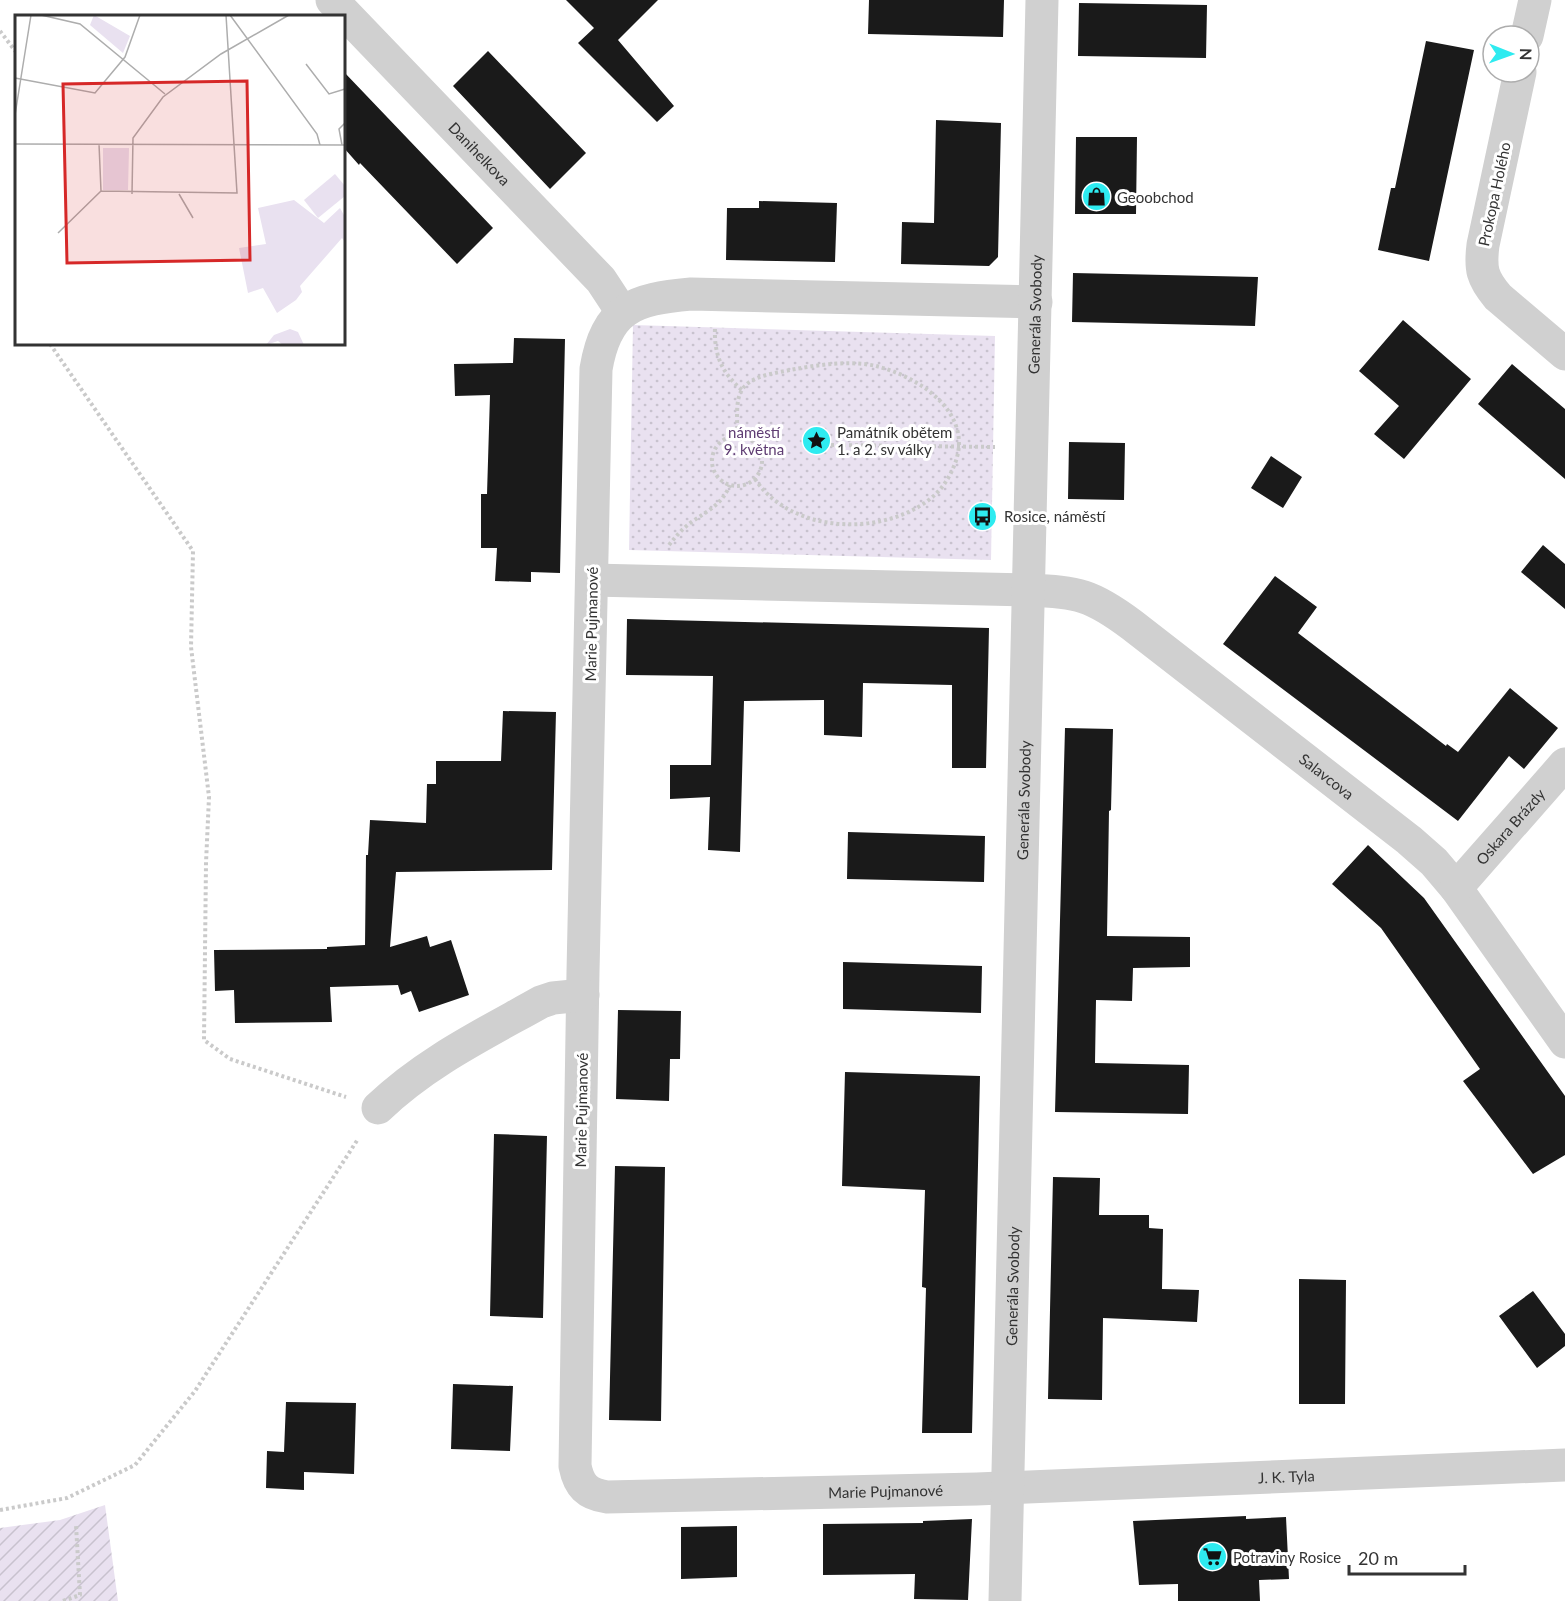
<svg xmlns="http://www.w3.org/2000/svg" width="1565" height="1601" viewBox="0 0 1565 1601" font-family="Lato,sans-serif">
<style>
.park{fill:url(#park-dots)}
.garden{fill:url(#garden-furrows)}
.building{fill:#1a1a1a}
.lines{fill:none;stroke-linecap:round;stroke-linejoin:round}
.path{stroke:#cacaca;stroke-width:4;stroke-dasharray:3 3;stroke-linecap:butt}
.minor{stroke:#d0d0d0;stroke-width:33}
.labels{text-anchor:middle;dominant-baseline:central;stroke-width:6;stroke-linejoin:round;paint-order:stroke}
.street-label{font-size:15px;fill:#333;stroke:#fff}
.poi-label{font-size:15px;fill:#333;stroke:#fff;text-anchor:start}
.park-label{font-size:15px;fill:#5e3c72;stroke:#fff}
.inset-road{fill:none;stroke:#adadad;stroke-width:1.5}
.view{fill:#d62828;fill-opacity:0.15;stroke:#d62828;stroke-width:3}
.inset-edge{fill:none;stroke:#333;stroke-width:3}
</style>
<defs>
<pattern id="park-dots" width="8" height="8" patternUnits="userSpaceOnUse" patternTransform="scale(1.5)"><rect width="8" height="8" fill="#e9e1f0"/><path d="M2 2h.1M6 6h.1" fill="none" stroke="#c8c2ce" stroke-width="1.8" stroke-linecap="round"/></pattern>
<pattern id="garden-furrows" width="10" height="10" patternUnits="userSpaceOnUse" patternTransform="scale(1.5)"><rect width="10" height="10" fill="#e9e1f0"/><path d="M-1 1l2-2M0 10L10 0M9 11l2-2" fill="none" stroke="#c8c2ce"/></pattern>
</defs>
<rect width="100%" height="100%" fill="#fff"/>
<!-- park -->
<path class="park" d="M633,325l362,11 -4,224 -362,-10z"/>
<!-- garden -->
<path class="garden" d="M105,1505l13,96h-118v-73l60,-8z"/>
<!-- building -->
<path class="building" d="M566,0h92l-40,40 56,66 -17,16 -79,-79 16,-15z
M869,0h135l-1,37 -135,-3z
M1079,3l128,2 -1,53 -128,-2z
M1426,41l48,9 -45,211 -51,-11 13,-62h4z
M488,51l98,102 -36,36 -97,-103z
M344,72l149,156 -36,36 -97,-101 -1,2 -15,-17z
M936,120l65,3 -3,134 -9,9 -88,-2 1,-42 32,1z
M1076,137h61l-1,77h-61z
M759,201l78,2 -2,59 -109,-2 1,-52h32z
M1073,273l185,4 -3,49 -183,-4z
M1403,320l68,59 -67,80 -30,-25 25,-28 -40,-35z
M514,338l51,1 -5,234 -29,-1v10l-36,-1 2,-33h-16v-54h6l3,-99 -35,1 -1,-32 59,-1z
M1512,364l53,45v70l-87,-75z
M1069,442l56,1 -1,57 -56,-1z
M1271,456l31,21 -19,31 -32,-20z
M1543,545l22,19v45l-44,-37z
M1275,576l42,31 -19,26 148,113 1,-2 11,8 52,-64 48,40 -34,41 -15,-13 -51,65 -235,-177z
M627,619l362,9 -3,140h-34v-83l-89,-2 -1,54 -38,-2v-35l-80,1 -4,151 -32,-2 2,-53 -40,2v-34h41l2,-89 -87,-1z
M503,711l53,1 -4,158 -156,2 -6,75 37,-11 3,11 21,-7 18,55 -50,17 -8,-21 -10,4 -3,-10 -68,2 2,35 -97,1 -1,-33 -19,1 -1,-41 113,-1v-2l38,-2 1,-90h2l2,-35 56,3 1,-39h9v-23h65z
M1065,728l48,1 -2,81 -2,1 -2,125 83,1v30l-57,1 -1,33 -36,-1 -1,63 94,2 -1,49 -133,-2z
M848,832l137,4 -1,46 -137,-3z
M1368,845l56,53 141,198v59l-32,19 -70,-93 17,-12 -99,-141 -49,-44z
M843,962l139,4 -1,47 -138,-4z
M618,1010l63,1 -1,48h-10l-1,42 -53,-2z
M845,1072l135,4 -8,357h-50l4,-145 -4,-1 3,-97 -83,-4z
M494,1134l53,2 -4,182 -53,-2z
M615,1166l50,1 -4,254 -52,-1z
M1053,1177l47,1 -1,37h50v13l14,1 -1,60 37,1 -2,32 -94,-4 -1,82 -54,-1z
M1299,1279l47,1 -1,124h-46z
M1533,1291l32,43v12l-28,22 -38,-52z
M453,1384l60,2 -3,65 -59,-2z
M286,1402l70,1 -2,71 -50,-2v18l-38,-2 1,-37 17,1z
M1246,1516v3l40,-2 3,62 -30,1 1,21h-82v-17l-39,1 -6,-64z
M972,1519l-4,81 -54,-1 1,-25 -92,1v-51l100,-1v-2z
M737,1526v51l-56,2v-52z"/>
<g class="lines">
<!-- path -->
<path class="path" d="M0,31l16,21
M715,329c-1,26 7,44 27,61
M50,344l143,207 -2,96 18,150 -3,66 -2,177 26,19 116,38
M737,435c1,-13 -3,-37 7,-48 10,-12 33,-14 46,-17 27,-5 59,-10 86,-4 44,11 100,48 78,100 -6,15 -15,27 -28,36 -50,35 -136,30 -171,-23
M712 461a25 25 0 1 1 50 0a25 25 0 1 1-50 0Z
M831,445l164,2
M669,545c7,-9 14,-17 24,-24 16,-11 29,-17 37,-36
M0,1510l67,-12 68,-33 60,-74 163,-252
M63,1601l17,-6 -4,-70"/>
<!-- minor -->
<g class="minor">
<path id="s1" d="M332,0l269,280 21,32"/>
<path d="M1527,36l8,-36"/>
<path d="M1520,72l-37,173c-3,24 -1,33 15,52l67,57"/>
<path id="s2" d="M1036,302l-345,-8c-57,5 -85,14 -95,75l-13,603 -8,494c4,20 12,28 32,31l370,-8 588,-24"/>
<path id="s3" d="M592,580l437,10c49,2 63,5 103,35l277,215 25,22 22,26 109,154"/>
<path id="s4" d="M1456,888l109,-124"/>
<path d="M378,1108c48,-46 106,-74 163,-106l12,-4 30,-3"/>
<path id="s5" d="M1005,1601l37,-1601"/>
</g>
</g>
<!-- icons -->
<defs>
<symbol id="shop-disc" viewBox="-11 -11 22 22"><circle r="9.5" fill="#2eebf0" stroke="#fff"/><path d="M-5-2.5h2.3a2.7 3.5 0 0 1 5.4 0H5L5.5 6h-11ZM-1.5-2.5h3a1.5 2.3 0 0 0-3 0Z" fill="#111"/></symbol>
<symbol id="sight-disc" viewBox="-11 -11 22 22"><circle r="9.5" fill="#2eebf0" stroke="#fff"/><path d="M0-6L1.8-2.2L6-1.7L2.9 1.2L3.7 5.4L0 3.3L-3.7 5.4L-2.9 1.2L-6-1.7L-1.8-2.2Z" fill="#111"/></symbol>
<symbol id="bus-disc" viewBox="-11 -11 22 22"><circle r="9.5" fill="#2eebf0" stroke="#fff"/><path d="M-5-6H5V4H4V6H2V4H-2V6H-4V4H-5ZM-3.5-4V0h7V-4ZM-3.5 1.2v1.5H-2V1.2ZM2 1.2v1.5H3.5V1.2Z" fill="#111"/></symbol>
<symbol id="supermarket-disc" viewBox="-11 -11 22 22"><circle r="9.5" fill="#2eebf0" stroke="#fff"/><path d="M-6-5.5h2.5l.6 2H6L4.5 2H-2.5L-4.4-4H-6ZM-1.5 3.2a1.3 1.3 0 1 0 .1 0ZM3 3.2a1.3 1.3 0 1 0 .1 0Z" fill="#111"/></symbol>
</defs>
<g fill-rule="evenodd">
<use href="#shop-disc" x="1080" y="180" width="33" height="33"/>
<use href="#sight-disc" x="800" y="424" width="33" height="33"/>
<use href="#bus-disc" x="966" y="500" width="33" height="33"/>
<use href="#supermarket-disc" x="1196" y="1540" width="33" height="33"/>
</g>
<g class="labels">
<!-- street labels -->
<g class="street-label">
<text stroke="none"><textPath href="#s1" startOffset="213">Danihelkova</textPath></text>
<text transform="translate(1494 194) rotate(-78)">Prokopa Holého</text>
<text stroke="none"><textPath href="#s5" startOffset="1287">Generála Svobody</textPath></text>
<text transform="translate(591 624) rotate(-89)">Marie Pujmanové</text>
<text stroke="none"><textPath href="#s3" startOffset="795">Salavcova</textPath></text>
<text stroke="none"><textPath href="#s5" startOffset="801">Generála Svobody</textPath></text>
<text stroke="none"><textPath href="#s4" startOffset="82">Oskara Brázdy</textPath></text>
<text transform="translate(581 1110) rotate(-89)">Marie Pujmanové</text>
<text stroke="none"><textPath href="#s5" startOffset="315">Generála Svobody</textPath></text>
<text stroke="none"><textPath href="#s2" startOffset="2306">J. K. Tyla</textPath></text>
<text stroke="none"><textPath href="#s2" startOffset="1905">Marie Pujmanové</textPath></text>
</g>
<!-- poi labels -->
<g class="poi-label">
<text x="1117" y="197">Geoobchod</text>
<text x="837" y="432">Památník obětem<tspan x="837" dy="17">1. a 2. sv války</tspan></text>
<text x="1004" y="516">Rosice, náměstí</text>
<text x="1233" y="1557">Potraviny Rosice</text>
</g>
<!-- park labels -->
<g class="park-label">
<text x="754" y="432">náměstí<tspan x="754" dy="17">9. května</tspan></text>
</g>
</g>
<!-- overview -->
<g transform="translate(15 15)">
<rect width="330" height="330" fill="#fff"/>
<path d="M320,159l10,12v10l-27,22 -14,-18z" fill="#e9e1f0"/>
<path d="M275,314l8,3 6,13h-21l-5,-4 -12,4 8,-10z" fill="#e9e1f0"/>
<path d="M79,0l36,21 -7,17 -33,-28zM88,133h26l-1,42h-25z" fill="#e9e1f0"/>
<path d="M279,185l30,23 16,-15 5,9v25l-3,-4 -42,48 2,6 -6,8 -19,13 -14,-25 -15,5 -9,-45 27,-4 -8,-36z" fill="#e9e1f0"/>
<path class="inset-road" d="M26,0l39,9 85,70M215,0l87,119 3,11M291,49l23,30 16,-5M0,63l80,15 30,-36 15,-42M0,100l16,-100M0,129l330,1M84,129l2,47M327,130l-3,-16 6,-6M86,176l136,2 -11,-178M117,179l1,-56 30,-41 58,-43 68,-39M164,179l14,24M43,218l43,-42"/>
<path class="view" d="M232,66l3,179 -183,3 -4,-179z"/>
<rect width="330" height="330" class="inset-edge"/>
</g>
<!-- north arrow -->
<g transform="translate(1511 54) rotate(91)"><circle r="28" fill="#ffffff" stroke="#adadad" stroke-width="1.5"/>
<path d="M0-4.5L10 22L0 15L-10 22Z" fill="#2eebf0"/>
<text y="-9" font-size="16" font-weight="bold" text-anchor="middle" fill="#333333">N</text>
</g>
<!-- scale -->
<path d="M1349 1565v9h116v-9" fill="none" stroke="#333333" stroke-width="3"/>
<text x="1358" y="1565" font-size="18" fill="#333333" stroke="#ffffff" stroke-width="4.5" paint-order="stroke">20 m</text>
</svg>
